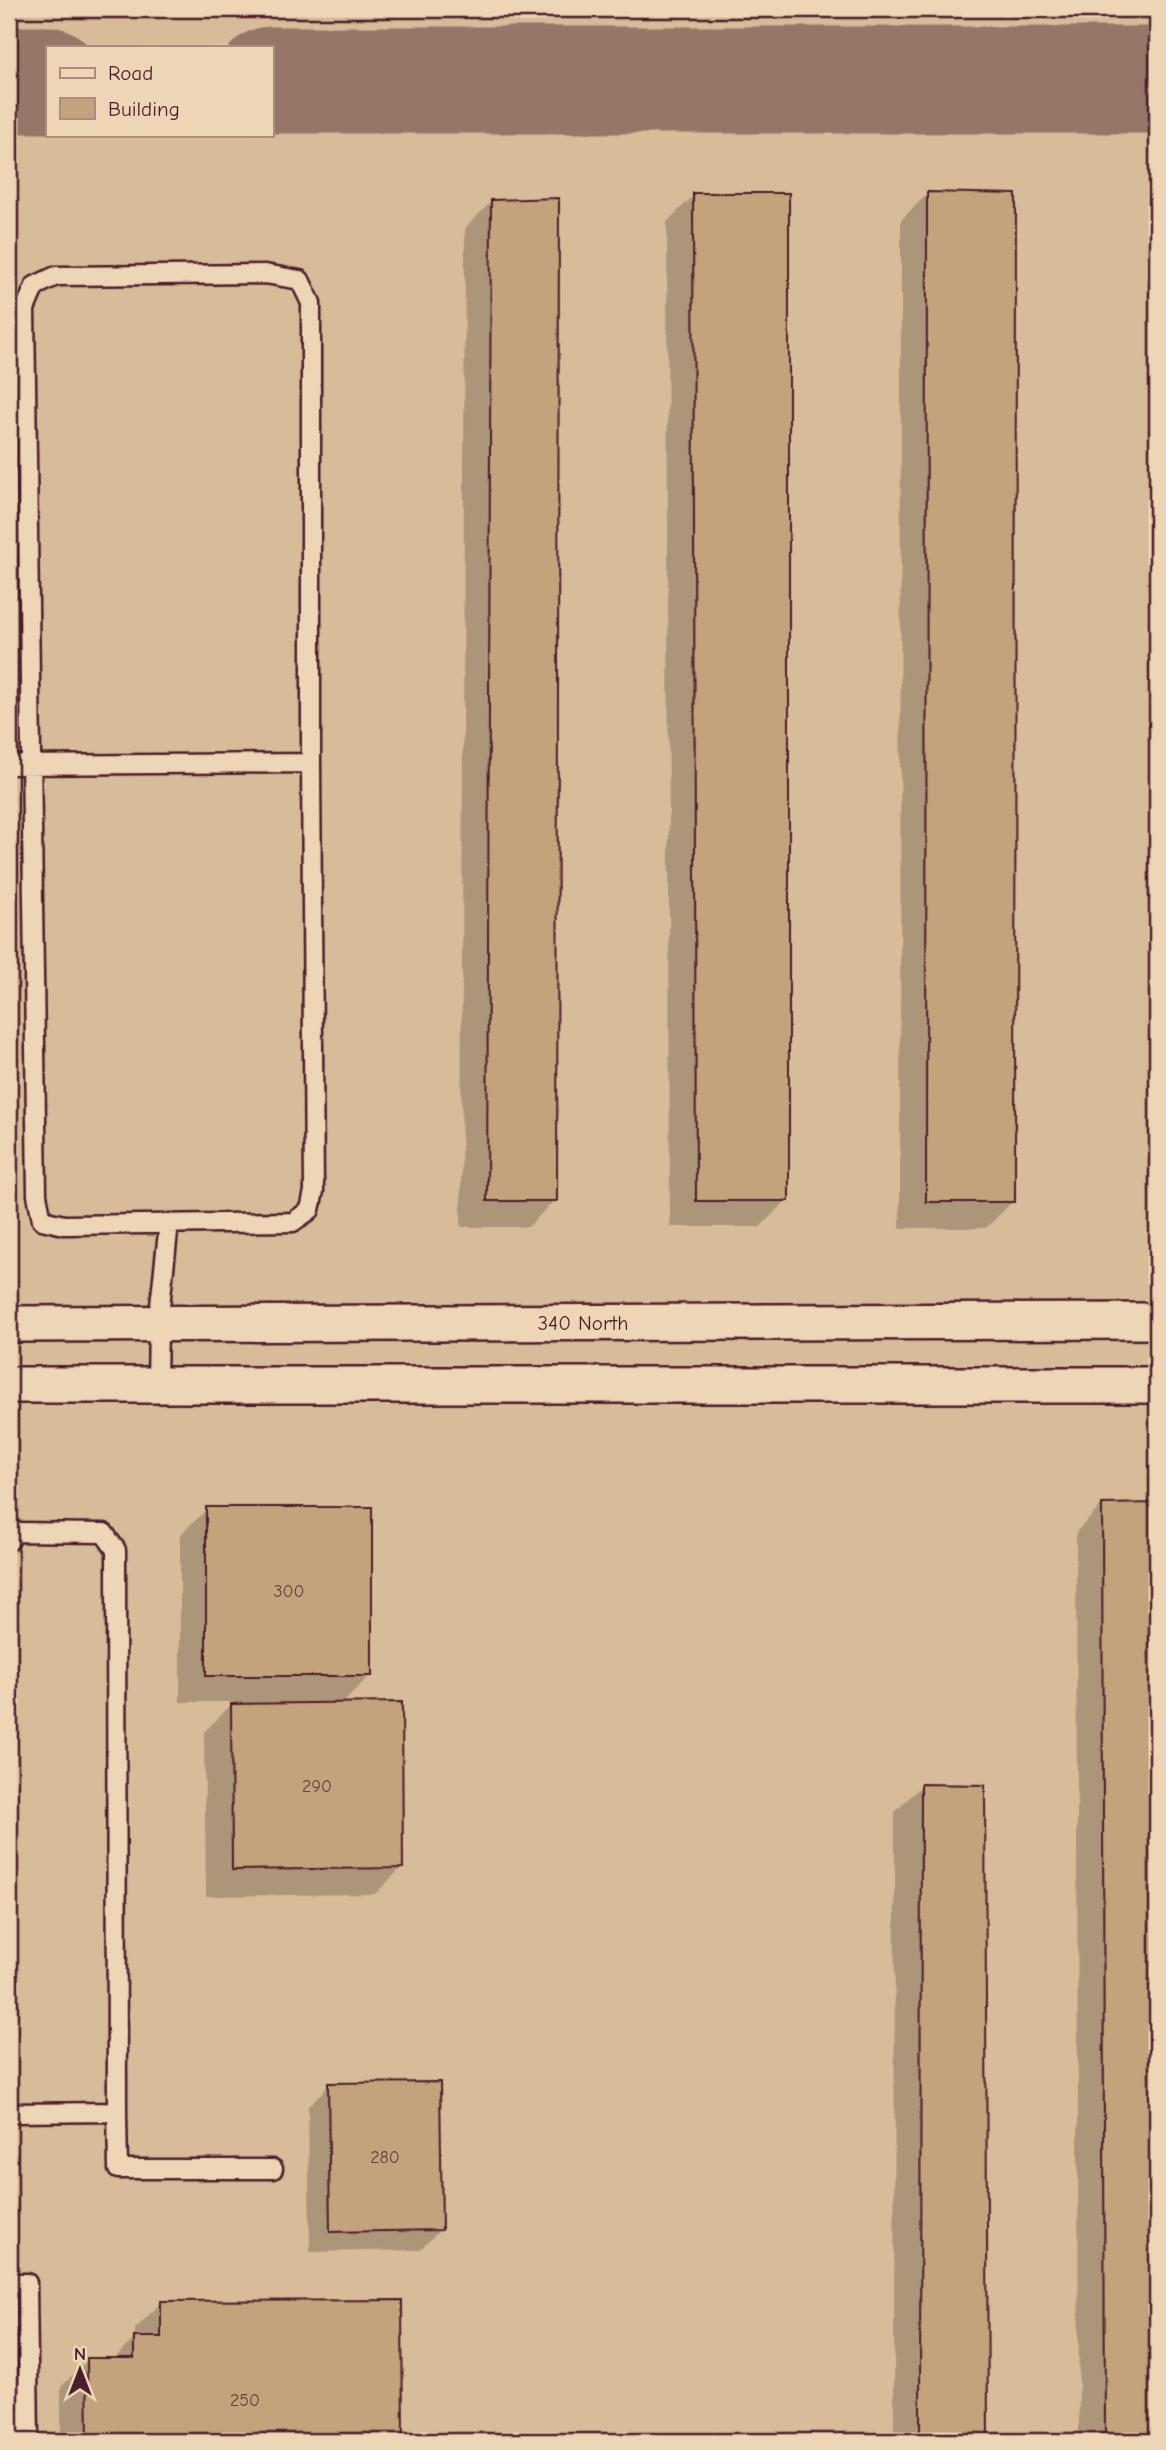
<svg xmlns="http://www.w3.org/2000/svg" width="1166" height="2450" viewBox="0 0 1166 2450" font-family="'Comic Neue',sans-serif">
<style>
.built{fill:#d8bb98;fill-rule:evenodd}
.shadow{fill:#0003}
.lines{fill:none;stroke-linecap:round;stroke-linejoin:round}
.taxiway{stroke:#987469;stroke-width:107}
.building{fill:#c4a27c;stroke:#4a1f2b;stroke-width:2}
.lane-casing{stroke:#4a1f2b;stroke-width:23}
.street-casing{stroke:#4a1f2b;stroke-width:40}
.lane{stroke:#edd5b5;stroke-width:18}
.street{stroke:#edd5b5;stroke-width:35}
.labels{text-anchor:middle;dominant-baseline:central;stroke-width:5;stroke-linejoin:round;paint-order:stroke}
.number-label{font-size:18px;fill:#68403f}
.street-label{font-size:21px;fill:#4a1f2b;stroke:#edd5b5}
</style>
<rect width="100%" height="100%" fill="#e5caa7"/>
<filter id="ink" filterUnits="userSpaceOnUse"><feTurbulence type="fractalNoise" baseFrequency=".0143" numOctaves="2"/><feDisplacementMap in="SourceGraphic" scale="14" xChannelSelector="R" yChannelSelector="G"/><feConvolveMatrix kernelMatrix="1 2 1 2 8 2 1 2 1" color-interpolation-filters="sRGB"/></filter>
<g filter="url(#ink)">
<!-- built -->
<path class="built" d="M9,9h1148v2432h-1148zM47,47h224v88h-224z"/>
<!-- shadow -->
<path class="shadow" d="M928,193l85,1008 -27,27h-86l1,-1008z
M694,195l93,1005 -27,27h-90l-3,-1005z
M492,201l63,999 -27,27h-67l4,-999z
M1102,1505h55v936h-78l-3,-909z
M207,1509l163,166 -29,30 60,163 -26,26 -169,2 -2,-164 30,-30h-54v-167z
M922,1785l61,2 3,654h-92l1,-629z
M329,2085l112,144 -21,21 -110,2 -2,-146z
M162,2302h238l1,139h-340v-54l27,-27h25l22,-22v-9z"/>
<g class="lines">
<!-- taxiway -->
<path class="taxiway" d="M9,80h38
M271,80h886"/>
</g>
<!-- building -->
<path class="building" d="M927,192l89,2 -1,1008h-89z
M693,193h96v1008h-93z
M559,198l-2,1003h-70l4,-1001z
M1157,1503v938h-52l-3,-937z
M206,1507h166v169h-166z
M402,1702l1,166 -171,2 -1,-166z
M921,1784l64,1 3,656h-68z
M440,2082l2,148 -112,2 -2,-149z
M402,2300l1,141h-315l-1,-83h47v-21h27v-36z"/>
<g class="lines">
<defs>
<path id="lane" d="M265,274l35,6 11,23v460l3,428 -4,19 -17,12 -229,3 -22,-5 -5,-25 -12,-886 10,-23 21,-10z
M9,765l302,-2
M157,1385l1,-61 11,-101
M9,1541l6,-9 89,1 12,17 1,562 -108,1
M117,2112l1,57h155
M9,2283h18l2,158"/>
<path id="street" d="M9,1324l1148,-3
M9,1385h1148"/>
</defs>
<!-- lane casing -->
<use href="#lane" class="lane-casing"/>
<!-- street casing -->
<use href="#street" class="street-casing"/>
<!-- lane -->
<use href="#lane" class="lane"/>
<!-- street -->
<use href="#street" class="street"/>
</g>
</g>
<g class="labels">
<!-- number labels -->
<g class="number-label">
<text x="289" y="1591">300</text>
<text x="317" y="1786">290</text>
<text x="385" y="2157">280</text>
<text x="245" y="2400">250</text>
</g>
<!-- street labels -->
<g class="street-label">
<text x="583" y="1323">340 North</text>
</g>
</g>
<!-- margin -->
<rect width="1166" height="2450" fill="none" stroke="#edd5b5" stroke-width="35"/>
<rect x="18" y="18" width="1131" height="2415" fill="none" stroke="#4a1f2b" stroke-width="2.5" filter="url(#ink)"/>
<!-- legend -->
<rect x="46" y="46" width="228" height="91" fill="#edd5b5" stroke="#ac8c7e" stroke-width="2"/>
<rect x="60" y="68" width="35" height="10" fill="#edd5b5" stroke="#ac8c7e" stroke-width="2"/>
<text x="108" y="80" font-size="21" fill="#4a1f2b">Road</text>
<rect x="60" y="98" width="35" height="21" fill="#c4a27c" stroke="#ac8c7e" stroke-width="2"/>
<text x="108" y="116" font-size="21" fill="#4a1f2b">Building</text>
<!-- north arrow -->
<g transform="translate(80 2370)" stroke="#edd5b5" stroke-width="5" paint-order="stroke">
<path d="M0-5L12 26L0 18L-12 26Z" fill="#4a1f2b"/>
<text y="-10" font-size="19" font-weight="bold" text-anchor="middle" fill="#4a1f2b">N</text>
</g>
</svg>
